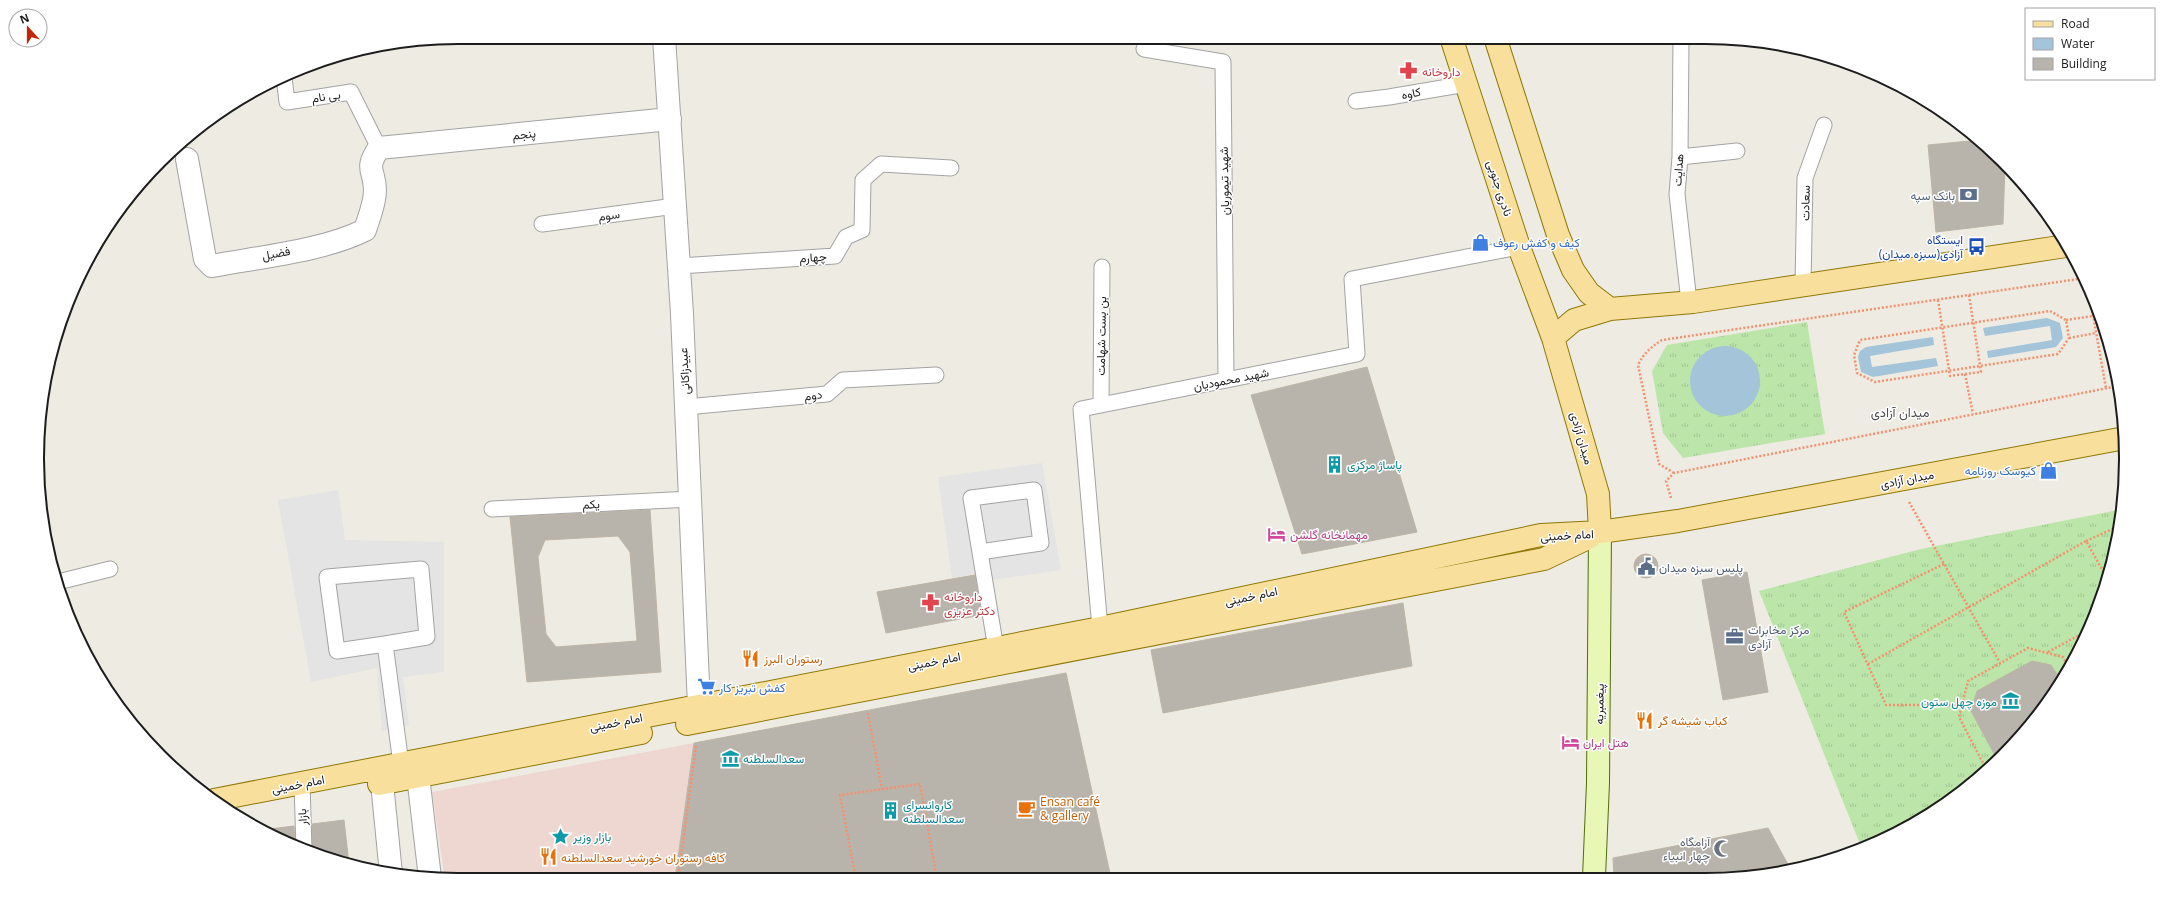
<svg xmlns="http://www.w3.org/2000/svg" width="2163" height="917" viewBox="0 0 2163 917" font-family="'Open Sans',Vazirmatn,sans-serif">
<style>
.commercial{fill:#eed7d1}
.grass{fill:url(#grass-tufts)}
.parking{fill:#e4e4e4}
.water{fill:#a3c4d9}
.building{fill:#b9b4ab;stroke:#beb4a5;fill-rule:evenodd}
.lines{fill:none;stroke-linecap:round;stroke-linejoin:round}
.service-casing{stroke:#a3a3a3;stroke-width:17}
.pedestrian-casing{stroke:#a3a3a3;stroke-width:24}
.minor-casing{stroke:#a3a3a3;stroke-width:24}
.tertiary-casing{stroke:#a3a3a3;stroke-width:24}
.secondary-casing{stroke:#516d09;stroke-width:24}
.primary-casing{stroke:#8e7806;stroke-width:24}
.path{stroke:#f4916c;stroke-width:2.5;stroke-dasharray:2 2;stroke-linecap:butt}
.service{stroke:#fff;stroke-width:15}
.pedestrian{stroke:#fff;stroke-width:22}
.minor{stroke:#fff;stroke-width:22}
.tertiary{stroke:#fff;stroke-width:22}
.secondary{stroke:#e8f6b6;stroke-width:22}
.primary{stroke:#f8e09c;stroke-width:22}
.labels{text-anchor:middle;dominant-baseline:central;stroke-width:3;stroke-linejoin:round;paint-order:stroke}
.health-label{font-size:12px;fill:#be3a42;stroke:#fff;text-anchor:start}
.street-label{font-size:12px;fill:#1c1c1c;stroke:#fff}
.service-label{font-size:12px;fill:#4e5e75;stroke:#fff;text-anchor:start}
.transit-label{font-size:12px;fill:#164399;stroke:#fff;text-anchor:end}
.shop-label{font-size:12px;fill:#366cbe;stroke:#fff;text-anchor:start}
.culture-label{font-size:12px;fill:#0d838f;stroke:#fff;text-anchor:start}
.hotel-label{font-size:12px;fill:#b23c85;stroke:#fff;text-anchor:start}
.food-label{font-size:12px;fill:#c56008;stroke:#fff;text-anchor:start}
.worship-label{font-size:12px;fill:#5b616d;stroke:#fff;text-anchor:end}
.neighbourhood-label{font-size:13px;fill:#4f4f4f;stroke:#fff}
.rim{fill:none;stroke:#1c1c1c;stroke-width:2}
</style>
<defs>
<pattern id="grass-tufts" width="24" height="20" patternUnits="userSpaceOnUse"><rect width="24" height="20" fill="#bce6a9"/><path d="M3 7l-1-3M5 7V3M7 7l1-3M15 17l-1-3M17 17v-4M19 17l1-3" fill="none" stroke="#a1c591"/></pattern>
</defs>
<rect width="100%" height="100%" fill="#edebe2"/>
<!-- commercial -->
<path class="commercial" d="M694,743l-19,136h-230l-13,-87z"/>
<!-- grass -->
<path class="grass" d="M1807,322l18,112 -142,24 -20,-25 -11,-62 15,-26z
M2106,333l6,16 4,25h-4z
M2123,509l-19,85 -49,98 -73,84 -44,33 -76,40 -103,-258 162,-42z"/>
<!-- parking -->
<path class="parking" d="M1042,463l19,107 -82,12 -2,-8 -25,4 -14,-101z
M338,490l7,50 99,2v130l-41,5 6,48 -27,6 -5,-63 -66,14 -33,-182z"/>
<!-- water -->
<path class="water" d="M2047,318l13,5 3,15 -7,9 -68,11 -1,-7 65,-11 -2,-14 -65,10 -2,-8z
M1933,337l1,8 -64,11 2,11 64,-9 2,8 -65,11 -12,-5 -3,-15 2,-6 6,-4z
M1690 381a35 35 0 1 1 70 0a35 35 0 1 1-70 0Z"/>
<!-- building -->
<path class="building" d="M1980,140l25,26 -2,58 -67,8 -8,-87z
M1367,367l50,165 -115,22 -51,-159z
M650,510l11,162 -134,10 -17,-165zM618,536l12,16 7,89 -81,6 -10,-13 -8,-77 7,-17z
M1634 566a12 12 0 1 1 24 0a12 12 0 1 1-24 0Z
M1747,572l21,120 -45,8 -21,-120z
M975,575l6,40 -95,18 -9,-41z
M1403,603l9,63 -249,47 -12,-63z
M2032,661l19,4 10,16 -6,11 -58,67 -26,-48 6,-20z
M1066,673l45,205 -436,1 19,-136z
M344,820l5,44 -37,-11v-29z
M294,826l1,20 -34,-16z
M1768,828l22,40 -30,8 -146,1 -1,-19z"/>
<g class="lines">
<defs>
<path id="service" d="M1681,37l-1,120 -3,37 12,108
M1144,49l79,13 3,318
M284,77l3,25 64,-10 28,56
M1356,101l33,-4 77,-13
M1680,157l57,-6
M542,224l133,-18
M679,266l156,-10 11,-19 16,-7 1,-50 18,-16 70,4
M1803,285l2,-107 19,-53
M1101,405l1,-138
M686,407l141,-13 16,-14 93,-5
M492,509l199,-10
M980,552l61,-9 -7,-53 -63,8 25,151
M58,582l52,-13
M1100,628l-19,-219 276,-55 -5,-75 167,-32
M385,644l42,-7 -6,-68 -94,8 10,74 48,-7 16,120
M302,783l2,67"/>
<path id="pedestrian" d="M418,776l12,102
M382,783l9,91"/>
<path id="minor" d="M187,159l18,100 7,7c47,-9 111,-15 153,-36 4,-13 10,-26 10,-40 0,-20 -11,-20 4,-42l291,-29"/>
<path id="tertiary" d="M664,37l18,277 17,392"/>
<path id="secondary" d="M1594,877l4,-94 2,-251"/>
<path id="primary" d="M1451,37l68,210 34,91 45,156 2,38
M1495,37l63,198 15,35 16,23 21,16
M1553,338l21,-18 36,-11 83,-7 373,-56
M687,724l857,-165 46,-22
M379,784l262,-51
M214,800l886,-172 441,-93 59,-3 78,-11 447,-83"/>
</defs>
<!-- service casing -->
<use href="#service" class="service-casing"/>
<!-- pedestrian casing -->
<use href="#pedestrian" class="pedestrian-casing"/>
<!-- minor casing -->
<use href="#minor" class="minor-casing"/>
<!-- tertiary casing -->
<use href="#tertiary" class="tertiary-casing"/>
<!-- secondary casing -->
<use href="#secondary" class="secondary-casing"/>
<!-- primary casing -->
<use href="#primary" class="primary-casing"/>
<!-- path -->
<path class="path" d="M2088,287l18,101
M1938,300l12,76 31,-4 -12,-77
M2050,311l16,9 3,18 -11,16 -183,28 -18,-9 -3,-18 6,-15z
M2066,320l27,-4
M2069,338l27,-5
M1965,374l8,40
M1674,473l-15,-9 -21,-99c6,-12 13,-18 24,-25l423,-62
M1671,498l-5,-17 8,-8 444,-87
M1909,502l91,161
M2086,541l33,-15
M1944,564l-100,48 42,93h76
M2048,652l37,-20
M1868,664l218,-123 21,37
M868,713l14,76
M1989,767l-5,-2 -25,-48 9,-36 60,-33 35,9 5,9
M678,879l18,-133
M856,879l-16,-84 80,-11 17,95"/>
<!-- service -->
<use href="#service" class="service"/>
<!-- pedestrian -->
<use href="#pedestrian" class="pedestrian"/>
<!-- minor -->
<use href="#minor" class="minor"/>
<!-- tertiary -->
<use href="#tertiary" class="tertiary"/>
<!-- secondary -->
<use href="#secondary" class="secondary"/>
<!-- primary -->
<use href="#primary" class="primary"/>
</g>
<!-- icons -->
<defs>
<symbol id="pharmacy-bare" viewBox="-9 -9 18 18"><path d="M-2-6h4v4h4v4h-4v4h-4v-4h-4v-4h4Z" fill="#e0444e" stroke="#fff" stroke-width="2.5" paint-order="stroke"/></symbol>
<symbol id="bank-bare" viewBox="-9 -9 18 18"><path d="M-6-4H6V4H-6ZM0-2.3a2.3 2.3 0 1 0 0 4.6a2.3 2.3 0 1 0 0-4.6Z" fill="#5c6f8a" stroke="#fff" stroke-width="2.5" paint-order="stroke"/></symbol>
<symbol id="shop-bare" viewBox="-9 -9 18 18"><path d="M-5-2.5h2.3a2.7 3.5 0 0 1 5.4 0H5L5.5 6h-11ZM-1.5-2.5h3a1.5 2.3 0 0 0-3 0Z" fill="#3f7fe0" stroke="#fff" stroke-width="2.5" paint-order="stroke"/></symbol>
<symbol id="bus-bare" viewBox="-9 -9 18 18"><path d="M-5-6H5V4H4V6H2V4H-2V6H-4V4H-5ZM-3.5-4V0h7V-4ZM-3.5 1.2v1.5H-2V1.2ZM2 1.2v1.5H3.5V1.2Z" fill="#1a4fb4" stroke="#fff" stroke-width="2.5" paint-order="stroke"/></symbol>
<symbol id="building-bare" viewBox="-9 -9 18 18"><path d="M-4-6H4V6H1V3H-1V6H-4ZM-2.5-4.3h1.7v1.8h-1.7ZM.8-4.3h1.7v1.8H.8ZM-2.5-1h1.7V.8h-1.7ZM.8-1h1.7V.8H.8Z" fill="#0f9aa8" stroke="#fff" stroke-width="2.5" paint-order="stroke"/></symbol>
<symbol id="hotel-bare" viewBox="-9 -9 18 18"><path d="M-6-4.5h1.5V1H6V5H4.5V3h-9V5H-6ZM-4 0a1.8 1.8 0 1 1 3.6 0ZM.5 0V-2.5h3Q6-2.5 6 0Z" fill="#d1479c" stroke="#fff" stroke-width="2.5" paint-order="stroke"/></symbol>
<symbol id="civic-bare" viewBox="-9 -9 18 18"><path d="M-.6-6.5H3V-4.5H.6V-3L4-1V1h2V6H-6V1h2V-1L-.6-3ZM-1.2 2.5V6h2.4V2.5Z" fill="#5c6f8a" stroke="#fff" stroke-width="2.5" paint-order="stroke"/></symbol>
<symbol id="office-bare" viewBox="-9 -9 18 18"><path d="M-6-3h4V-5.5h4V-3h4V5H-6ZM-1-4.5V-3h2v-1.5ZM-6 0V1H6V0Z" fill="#5c6f8a" stroke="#fff" stroke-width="2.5" paint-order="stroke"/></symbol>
<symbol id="restaurant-bare" viewBox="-9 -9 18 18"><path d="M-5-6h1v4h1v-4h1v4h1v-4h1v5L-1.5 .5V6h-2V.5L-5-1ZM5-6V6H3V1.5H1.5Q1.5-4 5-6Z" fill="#e8710a" stroke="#fff" stroke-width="2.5" paint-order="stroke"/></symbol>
<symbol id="supermarket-bare" viewBox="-9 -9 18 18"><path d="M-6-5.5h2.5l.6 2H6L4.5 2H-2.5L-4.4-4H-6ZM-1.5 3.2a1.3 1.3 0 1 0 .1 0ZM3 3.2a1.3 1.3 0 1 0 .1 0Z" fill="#3f7fe0" stroke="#fff" stroke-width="2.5" paint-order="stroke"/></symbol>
<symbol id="museum-bare" viewBox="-9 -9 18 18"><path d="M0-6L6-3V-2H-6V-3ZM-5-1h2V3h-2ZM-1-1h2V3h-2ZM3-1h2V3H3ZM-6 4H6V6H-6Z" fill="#0f9aa8" stroke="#fff" stroke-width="2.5" paint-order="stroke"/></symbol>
<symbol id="cafe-bare" viewBox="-9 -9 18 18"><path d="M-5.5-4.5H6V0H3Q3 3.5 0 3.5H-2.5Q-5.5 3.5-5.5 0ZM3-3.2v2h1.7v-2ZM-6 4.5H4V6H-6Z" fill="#e8710a" stroke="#fff" stroke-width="2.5" paint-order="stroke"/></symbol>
<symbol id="sight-bare" viewBox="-9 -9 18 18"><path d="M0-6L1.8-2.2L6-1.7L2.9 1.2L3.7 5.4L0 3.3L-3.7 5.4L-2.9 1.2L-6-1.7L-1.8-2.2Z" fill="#0f9aa8" stroke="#fff" stroke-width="2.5" paint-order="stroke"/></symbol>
<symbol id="mosque-bare" viewBox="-9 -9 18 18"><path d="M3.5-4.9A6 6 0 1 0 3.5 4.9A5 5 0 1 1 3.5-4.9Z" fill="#6b7280" stroke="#fff" stroke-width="2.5" paint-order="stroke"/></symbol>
</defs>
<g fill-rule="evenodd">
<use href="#pharmacy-bare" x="1396" y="58" width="25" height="25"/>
<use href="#bank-bare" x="1956" y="182" width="25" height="25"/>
<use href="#shop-bare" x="1468" y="230" width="25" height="25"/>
<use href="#bus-bare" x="1964" y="234" width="25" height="25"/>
<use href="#building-bare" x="1322" y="452" width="25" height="25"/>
<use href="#shop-bare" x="2036" y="458" width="25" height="25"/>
<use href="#hotel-bare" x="1264" y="522" width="25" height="25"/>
<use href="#civic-bare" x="1634" y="554" width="25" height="25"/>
<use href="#pharmacy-bare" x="918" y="590" width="25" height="25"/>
<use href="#office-bare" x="1722" y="624" width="25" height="25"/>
<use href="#restaurant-bare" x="738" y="646" width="25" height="25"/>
<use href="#supermarket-bare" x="694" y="674" width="25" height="25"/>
<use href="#museum-bare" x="1998" y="688" width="25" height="25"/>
<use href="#restaurant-bare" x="1632" y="708" width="25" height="25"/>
<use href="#hotel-bare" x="1558" y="730" width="25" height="25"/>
<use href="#museum-bare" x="718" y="746" width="25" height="25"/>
<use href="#cafe-bare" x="1014" y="796" width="25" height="25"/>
<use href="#building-bare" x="878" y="798" width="25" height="25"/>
<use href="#sight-bare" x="548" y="824" width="25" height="25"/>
<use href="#mosque-bare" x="1710" y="836" width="25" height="25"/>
<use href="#restaurant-bare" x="536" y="844" width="25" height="25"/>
</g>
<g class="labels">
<!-- health labels -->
<g class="health-label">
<text x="1422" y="71">داروخانه</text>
<text x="944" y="596">داروخانه<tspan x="944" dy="14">دکتر عزیزی</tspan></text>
</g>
<!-- street labels -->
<g class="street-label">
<text transform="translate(1411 93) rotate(-11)">کاوه</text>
<text transform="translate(326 96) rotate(-9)">بی نام</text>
<text transform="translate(524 134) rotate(-6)">پنجم</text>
<text transform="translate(1678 170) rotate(-86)">هدایت</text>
<text transform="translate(1224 181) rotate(-91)">شهید تیموریان</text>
<text transform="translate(1500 188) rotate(72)">نادری جنوبی</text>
<text transform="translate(1805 203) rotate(-89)">سعادت</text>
<text transform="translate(609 215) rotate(-8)">سوم</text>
<text transform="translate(276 253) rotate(-11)">فضیل</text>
<text transform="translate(813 257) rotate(-4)">چهارم</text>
<text transform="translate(1101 336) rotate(-89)">بن بست شهامت</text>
<text transform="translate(684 371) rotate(-93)">عبیدزاکانی</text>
<text transform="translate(1231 379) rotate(-11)">شهید محمودیان</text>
<text transform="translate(813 395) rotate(-8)">دوم</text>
<text transform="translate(1582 438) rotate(74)">میدان آزادی</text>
<text transform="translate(1907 479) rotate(-11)">میدان آزادی</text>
<text transform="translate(591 504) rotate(-3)">یکم</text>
<text transform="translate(1567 535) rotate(-3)">امام خمینی</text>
<text transform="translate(1251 596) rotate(-12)">امام خمینی</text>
<text transform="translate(934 661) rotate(-11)">امام خمینی</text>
<text transform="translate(1599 704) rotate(-89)">پیغمبریه</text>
<text transform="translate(616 722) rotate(-11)">امام خمینی</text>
<text transform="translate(298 784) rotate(-11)">امام خمینی</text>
<text transform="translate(302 817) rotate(-92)">بازار</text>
</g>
<!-- service labels -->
<g class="service-label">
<text x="1955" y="195" text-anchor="end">بانک سپه</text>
<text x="1659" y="567">پلیس سبزه میدان</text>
<text x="1748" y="629">مرکز مخابرات<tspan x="1748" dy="14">آزادی</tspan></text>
</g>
<!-- transit labels -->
<g class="transit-label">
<text x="1963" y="239">ایستگاه<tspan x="1963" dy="14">آزادی(سبزه میدان)</tspan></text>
</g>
<!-- shop labels -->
<g class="shop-label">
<text x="1493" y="242">کیف و کفش رعوف</text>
<text x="2036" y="470" text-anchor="end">کیوسک روزنامه</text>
<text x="719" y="687">کفش تبریز کار</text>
</g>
<!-- culture labels -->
<g class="culture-label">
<text x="1347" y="464">پاساژ مرکزی</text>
<text x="1997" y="701" text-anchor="end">موزه چهل ستون</text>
<text x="743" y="758">سعدالسلطنه</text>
<text x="903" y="804">کاروانسرای<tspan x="903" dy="14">سعدالسلطنه</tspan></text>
<text x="573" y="836">بازار وزیر</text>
</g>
<!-- hotel labels -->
<g class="hotel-label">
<text x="1290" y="534">مهمانخانه گلشن</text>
<text x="1583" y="742">هتل ایران</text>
</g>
<!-- food labels -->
<g class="food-label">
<text x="764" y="658">رستوران البرز</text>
<text x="1658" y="720">کباب شیشه گر</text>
<text x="1040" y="801">Ensan café<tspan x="1040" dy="14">&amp; gallery</tspan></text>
<text x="561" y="857">کافه رستوران خورشید سعدالسلطنه</text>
</g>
<!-- worship labels -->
<g class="worship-label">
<text x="1710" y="841">آرامگاه<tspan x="1710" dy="14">چهار انبیاء</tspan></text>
</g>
<!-- neighbourhood labels -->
<g class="neighbourhood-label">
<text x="1900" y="412">میدان آزادی</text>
</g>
</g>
<!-- crop -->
<path d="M0 0H2163V917H0ZM458 44H1705A414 414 0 0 1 2119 458V459A414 414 0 0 1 1705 873H458A414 414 0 0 1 44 459V458A414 414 0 0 1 458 44Z" fill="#fff" fill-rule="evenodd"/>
<path class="rim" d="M458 44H1705A414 414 0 0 1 2119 458V459A414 414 0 0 1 1705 873H458A414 414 0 0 1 44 459V458A414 414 0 0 1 458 44Z"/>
<!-- legend -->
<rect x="2025" y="8" width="130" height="72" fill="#ffffff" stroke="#a4a4a4"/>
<rect x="2033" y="21" width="20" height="6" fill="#f8e09c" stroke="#a4a4a4"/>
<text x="2061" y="28" font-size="12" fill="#1c1c1c">Road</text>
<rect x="2033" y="38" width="20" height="12" fill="#a3c4d9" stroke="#a4a4a4"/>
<text x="2061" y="48" font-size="12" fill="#1c1c1c">Water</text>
<rect x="2033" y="58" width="20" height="12" fill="#b9b4ab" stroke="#a4a4a4"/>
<text x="2061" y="68" font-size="12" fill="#1c1c1c">Building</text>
<!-- north arrow -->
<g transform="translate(28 28) rotate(339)"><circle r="19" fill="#ffffff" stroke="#a4a4a4"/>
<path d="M0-3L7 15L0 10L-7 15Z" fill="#c02708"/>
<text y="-6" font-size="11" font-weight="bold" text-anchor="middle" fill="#1c1c1c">N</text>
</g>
</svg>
